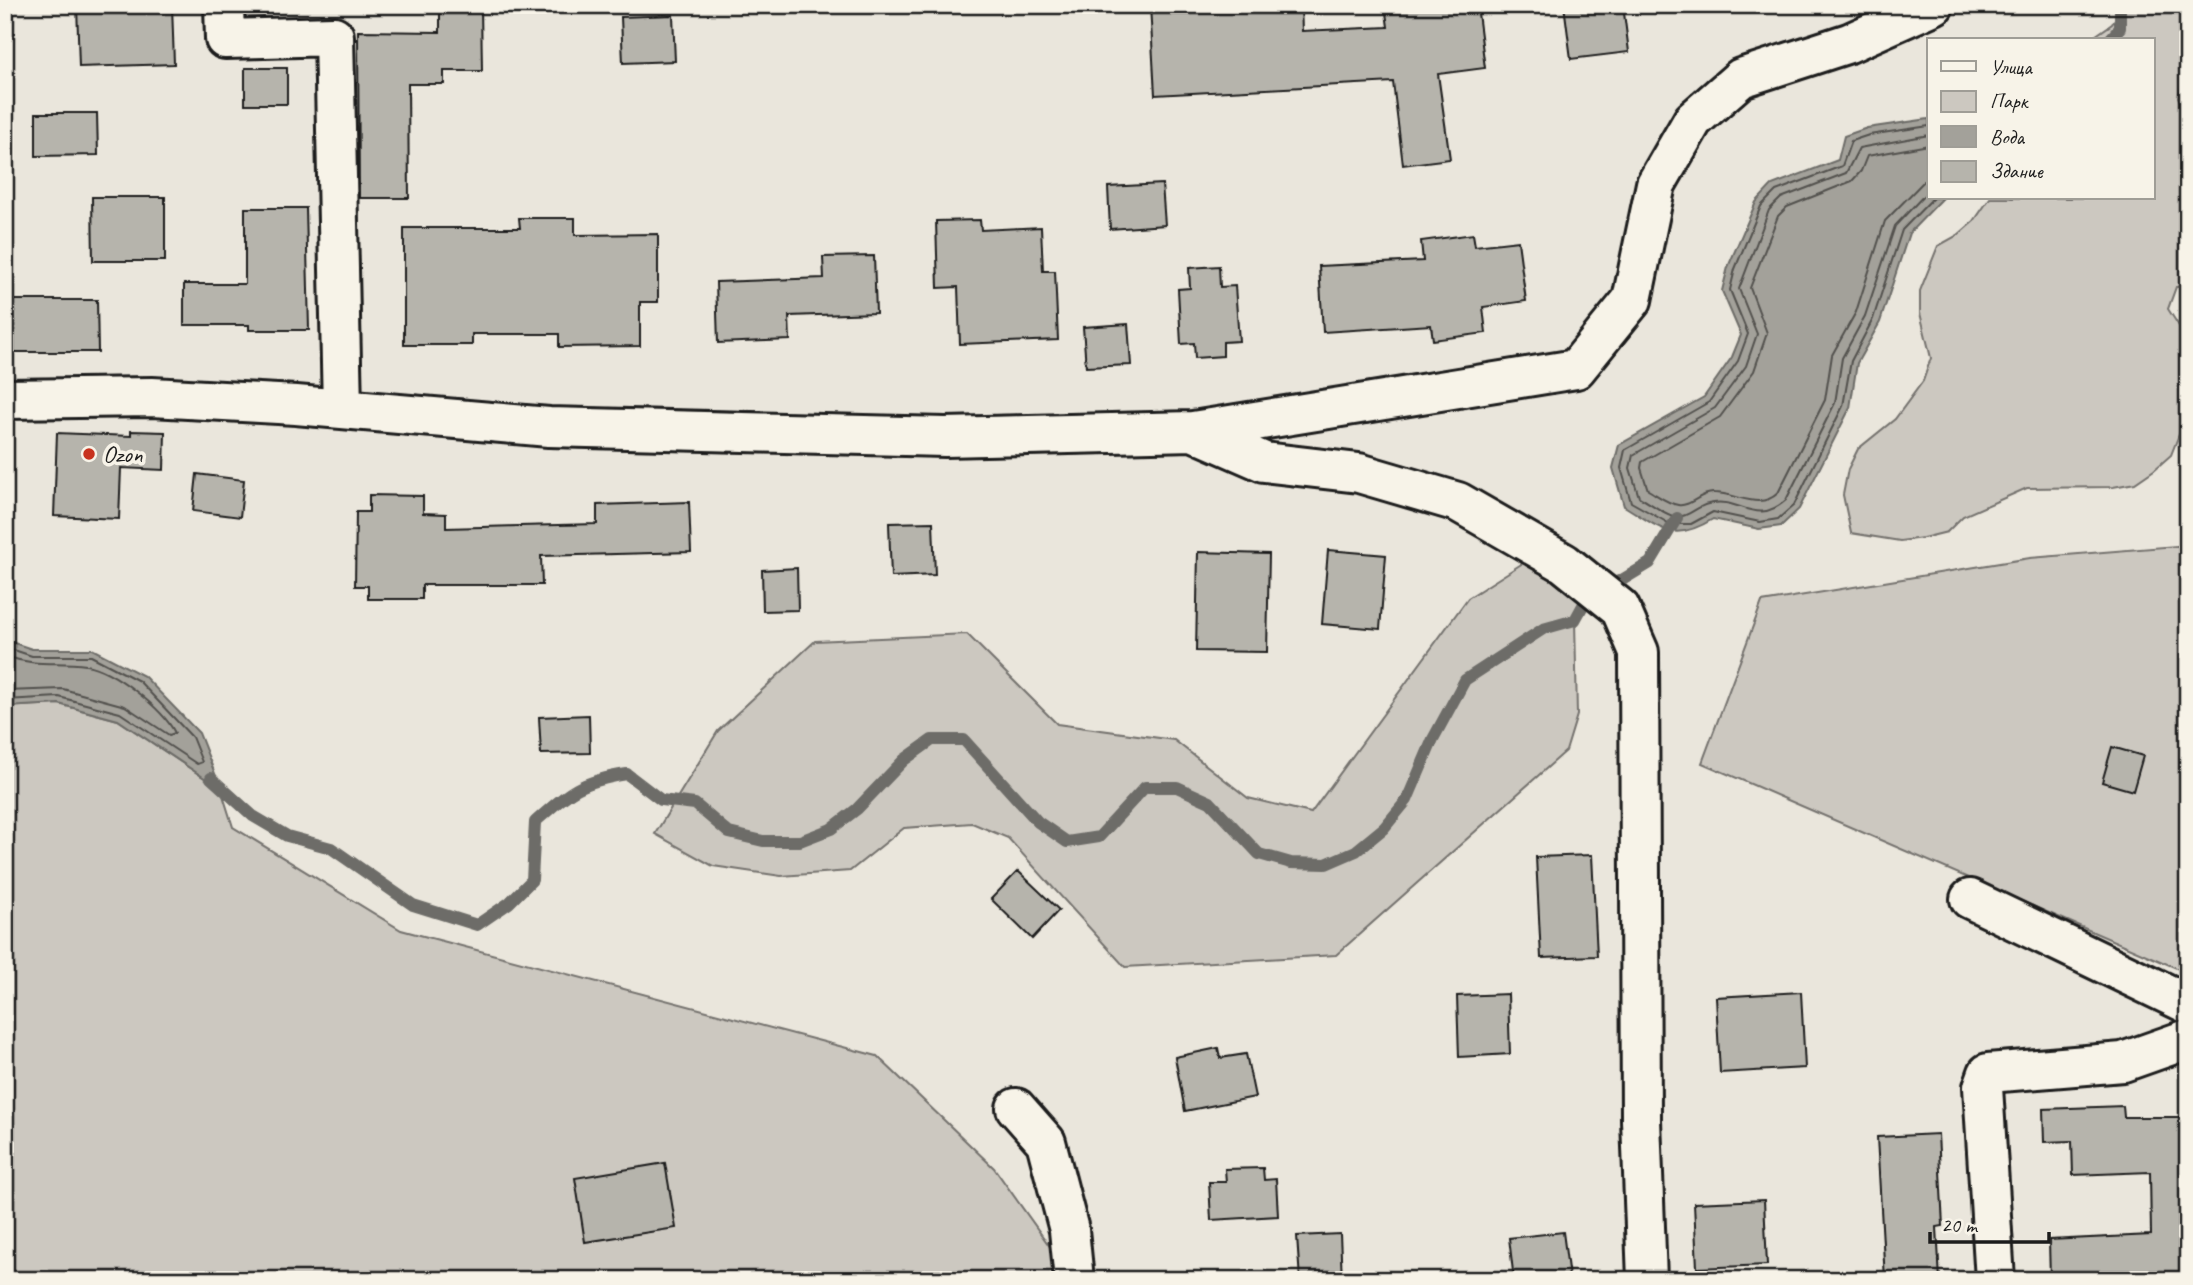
<svg xmlns="http://www.w3.org/2000/svg" width="2193" height="1285" viewBox="0 0 2193 1285" font-family="Caveat,sans-serif">
<style>
.green{fill:#ccc8c0;stroke:#74726e;stroke-width:2}
.water{fill:#a3a19a;stroke:#6d6c68;stroke-width:2}
.lines{fill:none;stroke-linecap:round;stroke-linejoin:round}
.shore{stroke:#52514e;stroke-width:2}
.stream{stroke:#6d6c68;stroke-width:12}
.building{fill:#b6b4ac;stroke:#1c1c1c;stroke-width:2}
.minor-casing{stroke:#1c1c1c;stroke-width:44}
.minor{stroke:#f7f3e8;stroke-width:38}
.poi-dot{fill:#c8321e;stroke:#f7f3e8;stroke-width:2.5}
.labels{text-anchor:middle;dominant-baseline:central;stroke-width:7;stroke-linejoin:round;paint-order:stroke}
.poi-label{font-size:24px;fill:#1c1c1c;stroke:#f7f3e8;text-anchor:start}
</style>
<rect width="100%" height="100%" fill="#eae6dc"/>
<filter id="ink" filterUnits="userSpaceOnUse"><feTurbulence type="fractalNoise" baseFrequency=".0143" numOctaves="2"/><feDisplacementMap in="SourceGraphic" scale="14" xChannelSelector="R" yChannelSelector="G"/><feConvolveMatrix kernelMatrix="1 2 1 2 8 2 1 2 1" color-interpolation-filters="sRGB"/></filter>
<g filter="url(#ink)">
<!-- green -->
<path class="green" d="M2123,5h65v64l-10,28 10,21v168l-12,1 -8,22 20,31v41l-4,9 3,24 -16,41 -17,15 -19,13 -22,4 -86,1 -64,28 -16,16 -24,6 -23,3 -49,-8 -8,-38 5,-26 10,-20 37,-30 28,-38 8,-23 -11,-45v-22l18,-45 20,-11 16,-14 16,-23h163v-158h-64l23,-16z
M2188,545v428l-486,-210 60,-161 268,-44z
M1523,563l68,28 -16,29 2,95 -11,36 -230,204 -211,12 -117,-129 -36,-15 -68,5 -54,43 -69,5 -68,-10 -58,-32 63,-103 97,-90 152,-7 90,90 117,16 74,58 63,15 157,-215z
M59,704l59,16 103,69 12,38 168,103 476,126 117,112 59,83 5,29h-1053v-573z"/>
<!-- water -->
<path class="water" d="M1929,119v79h14l-34,35 -29,89 -23,41 -7,45 -51,101 -18,17 -22,3 -46,-10c-41,25 -52,9 -89,-13l-11,-38 6,-23 85,-48 28,-40 9,-22 -19,-44 6,-24 28,-65 16,-17 66,-25 6,-24 23,-8z
M5,640l27,9h60l52,27 55,57 22,56 -103,-69 -59,-16 -54,3z"/>
<g class="lines">
<!-- shore -->
<path class="shore" d="M1929,126l-60,9 -18,6 -9,25 -66,25 -15,15 -26,63 -5,21 18,44 -10,27 -29,41 -84,48 -4,18 10,34 39,22h21l22,-12 47,10 18,-3 16,-14 49,-99 8,-45 22,-42 29,-89 31,-32
M1929,135l-70,13 -13,25 -65,25 -12,12 -30,79 18,45 -11,32 -31,42 -82,47 -3,13 9,29c10,5 23,16 34,19 15,3 22,-9 35,-12 31,-9 47,24 78,-4l49,-97 7,-45 23,-42 30,-90 34,-36
M1929,145l-62,11 -6,15 -9,10 -65,26 -9,9 -28,72 17,45 -13,38 -34,46 -78,45 -1,6 7,22c9,5 20,14 30,15 13,2 22,-13 36,-12 23,0 45,18 64,0l47,-93 7,-45 24,-43 29,-91 44,-45
M5,647l27,9h59l48,25 53,56 10,25 -5,2 -77,-51 -61,-16 -54,3
M5,656c32,11 50,5 81,9 27,4 77,44 89,68l-6,2 -44,-29 -62,-17 -58,2"/>
<!-- stream -->
<path class="stream" d="M2109,40l11,-12v-23
M211,778l42,38 34,20 44,12 82,57 64,20 32,-22 23,-23 3,-58c35,-31 46,-41 92,-48l34,26 34,4 34,29 34,8h37l31,-12 26,-20 47,-49 28,-20h32l74,82 29,20 32,-5 46,-50h32l33,15 49,52 32,9 35,1 30,-13 28,-23 23,-28 26,-61 32,-59 78,-51 32,-9 16,-29 31,-11 28,-17 27,-45"/>
</g>
<!-- building -->
<path class="building" d="M77,5h95l2,59 -95,3z
M440,5h41l1,66h-38v13h-36l1,114h-50l-1,-167 82,1z
M1150,5h45v3l106,-3 1,26 86,-4 -3,-22h92l8,63 -47,6 12,85 -47,6 -10,-83 -238,13z
M1564,5h59l6,47 -58,7z
M673,15l2,46 -52,2 -2,-46z
M245,68h42v36h-42z
M36,113h61l1,42 -62,1z
M1162,184l3,41 -55,4 -2,-42z
M92,197h73v64h-72z
M245,208h61l3,122h-60v-5h-65v-41h61z
M519,218h56v17l83,-1v68h-18v44l-81,1v-13h-87v11h-68v-117h116z
M980,220l1,10 60,-3 2,44h12l3,69 -98,4 -2,-57 -20,1 -2,-67z
M1473,234l2,12 43,-5 8,60 -43,6 3,26 -53,7 -2,-15 -108,7 -4,-66 104,-5 -2,-20z
M874,256l2,57 -87,3 1,24 -72,3 -2,-61 108,-4 -1,-21z
M1219,266l1,21 15,-1 4,55 -16,1v14l-28,2 -1,-15 -13,1 -3,-55 12,-1 -1,-20z
M5,300h92l1,52h-93z
M1128,324l3,41 -45,2 -3,-40z
M131,431l34,1 -1,38 -43,-2 -2,51 -65,-3 3,-83 74,3z
M197,474l47,6 -4,37 -47,-6z
M369,495l54,1v17l23,1v14l151,-4v-19l92,-3 2,50 -150,4 1,29h-120v14h-54v-13h-13l1,-74h13z
M933,522l2,53 -44,2 -2,-54z
M1328,550l58,5 -6,74 -58,-5z
M1198,552l71,2 -2,98 -71,-1z
M797,568l1,42 -35,1 -1,-41z
M589,715l1,38 -49,1 -2,-37z
M2112,747l31,9 -10,35 -31,-9z
M1592,855l5,101 -56,2 -5,-101z
M1018,871l41,39 -27,29 -41,-40z
M1801,992l4,76 -85,5 -4,-76z
M1508,994l2,60 -51,3 -2,-61z
M1218,1048l2,10 26,-4 9,43 -70,14 -10,-54z
M2123,1106l1,11h64v163h-138l-1,-40 102,-5 -1,-63 -77,3 -1,-34 -28,1 -1,-33z
M1938,1134l5,92 -6,1 3,53h-55l-8,-143z
M665,1163l11,65 -91,14 -10,-64z
M1263,1168l1,12 12,-1 2,37 -67,4 -2,-38h17l-1,-13z
M1764,1200l3,65 -70,3 -3,-65z
M1563,1232l6,45 -55,3 -5,-42z
M1340,1234l2,46h-42l-3,-44z"/>
<g class="lines">
<defs>
<path id="minor" d="M224,5l1,34 109,-3 8,373
M5,399l147,-2 144,8 253,22 396,10 248,-6 383,-62 56,-69 24,-116 37,-64 48,-42 108,-35 85,-38
M1193,431l71,31 95,11 99,29 106,61 56,45 19,44 2,468 6,160
M1970,899l218,105
M1016,1108l30,34 23,88 5,50
M1995,1280l-12,-193 5,-14 135,-11 65,-23"/>
</defs>
<!-- minor casing -->
<use href="#minor" class="minor-casing"/>
<!-- minor -->
<use href="#minor" class="minor"/>
</g>
</g>
<!-- markers -->
<circle class="poi-dot" cx="89" cy="454" r="7"/>
<g class="labels">
<!-- poi labels -->
<g class="poi-label">
<text x="103" y="454">Ozon</text>
</g>
</g>
<!-- margin -->
<rect width="2193" height="1285" fill="none" stroke="#f7f3e8" stroke-width="28"/>
<rect x="14" y="14" width="2165" height="1257" fill="none" stroke="#1c1c1c" stroke-width="2.5" filter="url(#ink)"/>
<!-- legend -->
<rect x="1927" y="38" width="228" height="161" fill="#f7f3e8" stroke="#9f9d96" stroke-width="2"/>
<rect x="1941" y="61" width="35" height="10" fill="#f7f3e8" stroke="#9f9d96" stroke-width="2"/>
<text x="1990" y="74" font-size="21" fill="#1c1c1c">Улица</text>
<rect x="1941" y="91" width="35" height="21" fill="#ccc8c0" stroke="#9f9d96" stroke-width="2"/>
<text x="1990" y="108" font-size="21" fill="#1c1c1c">Парк</text>
<rect x="1941" y="126" width="35" height="21" fill="#a3a19a" stroke="#9f9d96" stroke-width="2"/>
<text x="1990" y="144" font-size="21" fill="#1c1c1c">Вода</text>
<rect x="1941" y="161" width="35" height="21" fill="#b6b4ac" stroke="#9f9d96" stroke-width="2"/>
<text x="1990" y="178" font-size="21" fill="#1c1c1c">Здание</text>
<!-- scale -->
<path d="M1930 1232v10h119v-10" fill="none" stroke="#1c1c1c" stroke-width="3.5"/>
<text x="1941" y="1232" font-size="21" fill="#1c1c1c" stroke="#f7f3e8" stroke-width="5" paint-order="stroke">20 m</text>
</svg>
